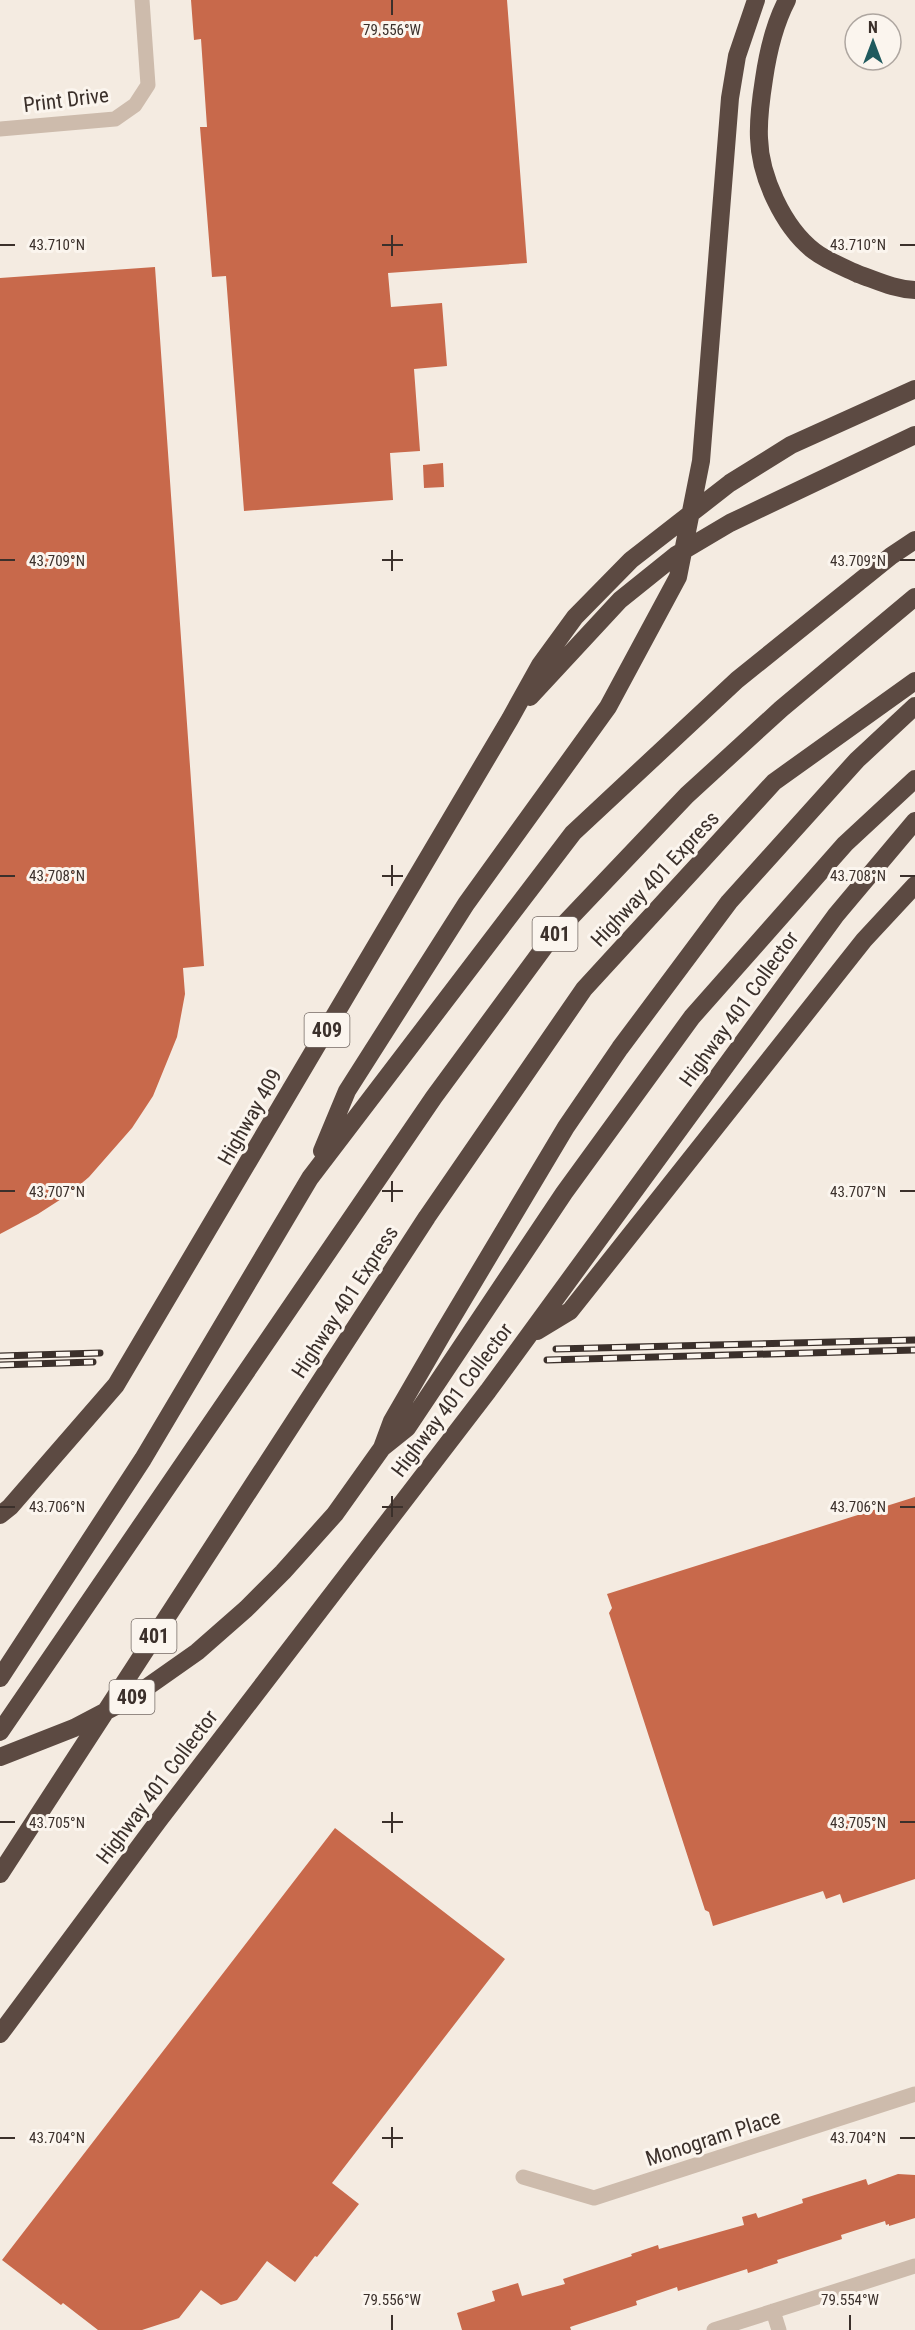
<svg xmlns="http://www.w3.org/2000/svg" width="915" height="2330" viewBox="0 0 915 2330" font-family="'Roboto Condensed',sans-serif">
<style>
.building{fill:#c8694b}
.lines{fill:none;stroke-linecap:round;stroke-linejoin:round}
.street{stroke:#cdbbac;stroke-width:15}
.highway{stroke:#5c4a42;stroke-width:18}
.rail-casing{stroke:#3b302b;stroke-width:7}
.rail{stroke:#fbf5ee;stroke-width:4.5;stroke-dasharray:14;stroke-linecap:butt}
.ticks{fill:none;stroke:#3b302b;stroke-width:2}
.labels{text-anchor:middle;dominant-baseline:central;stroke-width:6;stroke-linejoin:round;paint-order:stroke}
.shield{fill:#fbf5ee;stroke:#756b66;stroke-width:1.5}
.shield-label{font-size:20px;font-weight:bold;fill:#3b302b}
.street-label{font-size:21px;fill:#3b302b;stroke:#fbf5ee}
.ticks-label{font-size:15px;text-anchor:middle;fill:#3b302b;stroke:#fbf5ee;stroke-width:6;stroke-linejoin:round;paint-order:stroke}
</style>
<rect width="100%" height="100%" fill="#f4ebe1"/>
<!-- building -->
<path class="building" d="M191,0h316l20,263 -139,10 3,34 51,-4 5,63 -33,3 6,82 -30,2 3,47 -149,11 -18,-235 -14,1 -12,-150h7l-6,-88 -7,1z
M155,267l49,699 -21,2 2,26 -8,43 -24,59 -21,32 -43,49 -20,17 -31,20 -38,20v-956z
M443,463l1,24 -20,1 -1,-23z
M915,1497v382l-72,24 -3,-9 -14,5 -3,-8 -110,35 -4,-14 -4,-2 -96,-297 3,-5 -5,-14z
M335,1828l170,131 -173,224 27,21 -42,53 -2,-1 -20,26 -28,-21 -30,39 -16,5 -20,-15 -22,28 -37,12h-44l-35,-27 -2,2 -59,-45z
M898,2174l17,1v43l-26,8v-2l-3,1 -1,-4 -44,14 1,4 -65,21 1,3 -30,10 -1,-4 -69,22 -1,-4 -41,14 1,4 -67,22 1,3h-109l-5,-17 38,-12 -3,-10 26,-8 4,13 43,-12 -2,-5 69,-23 -1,-2 27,-9 1,4 85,-24 -2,-8 14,-4 2,5 45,-15 -1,-4 64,-20 2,6z"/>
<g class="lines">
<!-- street -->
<path class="street" d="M0,129l115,-10 20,-14 13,-20 -6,-85
M523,2177l71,21 321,-104
M773,2311l6,19
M714,2330l201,-64"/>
<!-- highway -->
<path class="highway" d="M787,0c-13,25 -19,51 -23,79 -3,19 -6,39 -5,59 1,38 24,89 55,113 13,10 29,16 44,23 20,7 36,15 57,16
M530,697l90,-97 56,-45 54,-32 185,-88
M322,1151l25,-60 119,-187 142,-197 70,-130 23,-116 29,-363 7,-42 19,-56
M537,1331l33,-20 294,-371 51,-55
M382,1448l10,-27 51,-88 123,-206 54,-79 109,-146 128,-142 58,-54
M0,1515l10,-8 106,-122 394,-666 30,-54 35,-48 56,-57 99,-77 61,-38 124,-56
M0,1678l143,-219 167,-281 263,-345 164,-153 154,-124 24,-16
M0,1732l434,-635 117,-159 136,-143 94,-86 134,-112
M0,1757l74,-29 59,-31 64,-45 49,-43 37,-37 52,-58 47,-66 25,-20 157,-235 128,-176 153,-173 70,-65
M0,1874l427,-657 157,-228 190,-207 141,-101
M0,2034l159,-214 329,-429 348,-476 79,-94"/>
<defs>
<path id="rail" d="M556,1349l359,-9
M0,1356l100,-3
M547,1360l368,-10
M0,1365l93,-3"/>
</defs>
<!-- rail casing -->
<use href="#rail" class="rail-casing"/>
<!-- rail -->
<use href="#rail" class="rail"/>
</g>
<!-- ticks -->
<path class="ticks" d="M392,0v15M392,235v21M0,245h15M382,245h21M900,245h15M392,550v21M0,560h15M382,560h21M900,560h15M392,865v21M0,876h15M382,876h21M900,876h15M392,1181v21M0,1191h15M382,1191h21M900,1191h15M392,1496v21M0,1507h15M382,1507h21M900,1507h15M392,1812v21M0,1822h15M382,1822h21M900,1822h15M392,2127v21M0,2138h15M382,2138h21M900,2138h15M392,2315v15M850,2315v15"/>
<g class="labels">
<!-- shield labels -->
<g class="shield">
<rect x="532.5" y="917" width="45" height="34" rx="4.5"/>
<rect x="304.5" y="1013" width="45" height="34" rx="4.5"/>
<rect x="131.5" y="1619" width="45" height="34" rx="4.5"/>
<rect x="109.5" y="1680" width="45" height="34" rx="4.5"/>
</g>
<g class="shield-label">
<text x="555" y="934">401</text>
<text x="327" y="1030">409</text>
<text x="154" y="1636">401</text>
<text x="132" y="1697">409</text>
</g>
<!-- street labels -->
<g class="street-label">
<text transform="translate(66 100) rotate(-7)">Print Drive</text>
<text transform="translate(655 879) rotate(-47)">Highway 401 Express</text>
<text transform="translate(739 1009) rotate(-54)">Highway 401 Collector</text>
<text transform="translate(250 1117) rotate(-60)">Highway 409</text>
<text transform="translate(345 1302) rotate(-57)">Highway 401 Express</text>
<text transform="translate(452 1400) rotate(-53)">Highway 401 Collector</text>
<text transform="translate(157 1787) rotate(-53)">Highway 401 Collector</text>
<text transform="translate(713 2138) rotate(-18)">Monogram Place</text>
</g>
</g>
<g class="ticks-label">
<text x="392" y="35">79.556°W</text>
<text x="57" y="250">43.710°N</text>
<text x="858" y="250">43.710°N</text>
<text x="57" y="566">43.709°N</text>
<text x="858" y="566">43.709°N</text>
<text x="57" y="881">43.708°N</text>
<text x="858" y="881">43.708°N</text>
<text x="57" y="1197">43.707°N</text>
<text x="858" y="1197">43.707°N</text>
<text x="57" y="1512">43.706°N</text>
<text x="858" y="1512">43.706°N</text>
<text x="57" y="1828">43.705°N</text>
<text x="858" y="1828">43.705°N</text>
<text x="57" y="2143">43.704°N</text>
<text x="858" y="2143">43.704°N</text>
<text x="392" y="2305">79.556°W</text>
<text x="850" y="2305">79.554°W</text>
</g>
<!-- north arrow -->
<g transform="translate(873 42)"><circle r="28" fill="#fbf5ee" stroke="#aea6a0" stroke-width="1.5"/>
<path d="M0-4.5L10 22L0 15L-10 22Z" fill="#1f5a5e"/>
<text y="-9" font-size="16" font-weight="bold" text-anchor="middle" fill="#3b302b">N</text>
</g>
</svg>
